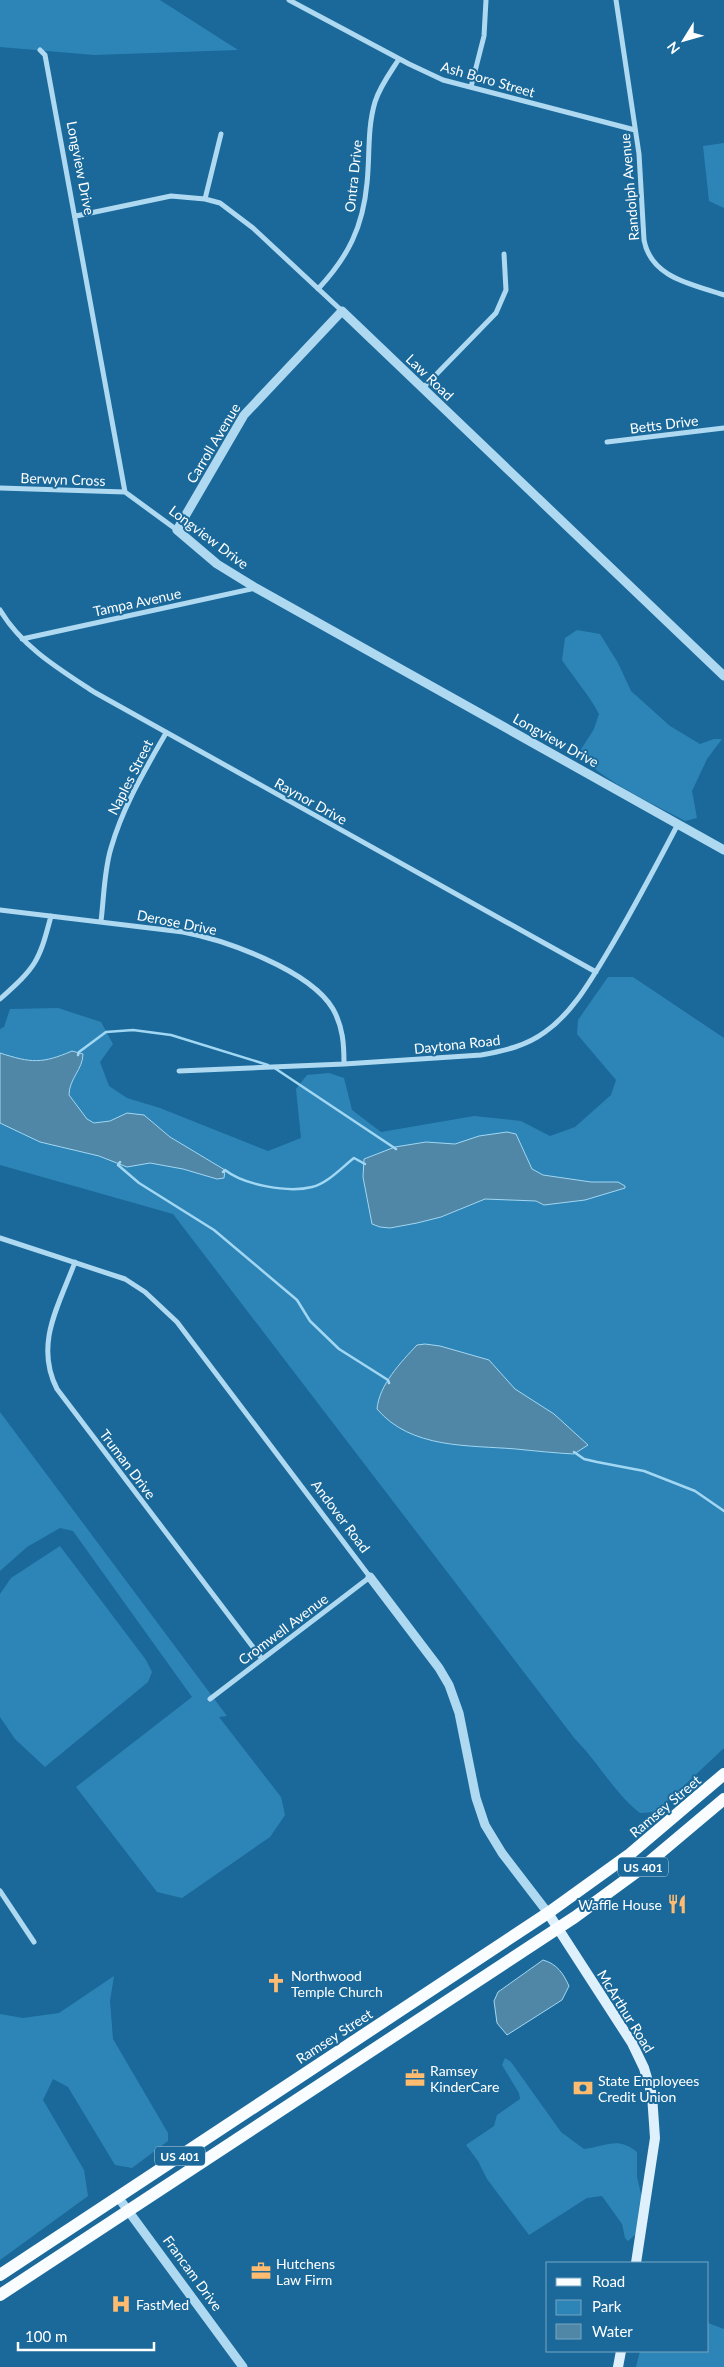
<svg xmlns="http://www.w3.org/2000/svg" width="724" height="2367" viewBox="0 0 724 2367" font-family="Lato,sans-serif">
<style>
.green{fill:#2d85b7}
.water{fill:#5086a6;stroke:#a2d7f3}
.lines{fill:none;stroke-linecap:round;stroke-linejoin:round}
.stream{stroke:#a2d7f3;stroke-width:2.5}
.minor{stroke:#afd9f1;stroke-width:5}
.tertiary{stroke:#afd9f1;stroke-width:9}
.secondary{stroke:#def0fc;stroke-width:10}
.primary{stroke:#f9fdff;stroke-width:12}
.labels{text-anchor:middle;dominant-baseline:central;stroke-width:4;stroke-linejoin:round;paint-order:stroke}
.shield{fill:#1a699a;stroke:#bad2e1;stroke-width:1}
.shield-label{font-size:12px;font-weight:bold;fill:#fff}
.street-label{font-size:14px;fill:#fff;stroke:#1a699a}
.poi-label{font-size:14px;fill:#fff;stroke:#1a699a;text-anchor:start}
</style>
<rect width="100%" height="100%" fill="#1a699a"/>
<!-- green -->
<path class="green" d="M0,0h160l78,50 -144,5 -94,-8z
M724,143v65l-15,-7 -6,-55z
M577,630l23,4 18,29 13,28 39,35 30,18 14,-5h8l-15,20 -15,32 5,27 -12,3c-23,-13 -98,-47 -105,-70l14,-22 5,-15c-10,-19 -25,-36 -37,-54l3,-22z
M608,977h25l91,61v710l-68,64 -16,1c-24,-18 -42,-51 -65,-74l-402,-525 -173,-49v-136l4,-2 6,-18 48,-1 43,14 12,22 -13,18 9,24 18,12 33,10 108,43 33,-13 -5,-49 11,-14 22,-2 15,5 8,32 29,22 93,-16 47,5 29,15 25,-9 36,-32 5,-15 -39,-46 1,-14z
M0,1412l227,304 -8,1 62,80 4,18 -15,22 -88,61 -25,-6 -81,-105 116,-90 -119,-166 -13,-3 -33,19 -27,24z
M60,1546l86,114 6,12 -4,10 -103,85 -30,-28 -15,-22v-123l11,-16z
M114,1976l-4,25 3,38 55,94v8l-36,27 -17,-3 -47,-78 -15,-8 -10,21 41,70 4,26 -88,64v-246l23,4 36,-5z
M505,2058l6,4 50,70 23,17c22,-3 34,-13 53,3v25l5,21 -6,36 -8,7 -3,-3 -3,-14 -20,-28 -15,2 -58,37 -42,-56 -9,-18 -12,-16 28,-19 3,-11 23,-16 -1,-6 -17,-28z
M708,2323l16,6v38h-88l4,-16h68z"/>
<!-- water -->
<path class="water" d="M72,1051l11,3c0,15 -14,25 -14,41l18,24 7,4 16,-2 17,-8 17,2 26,22 55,33 -1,8 -7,1 -34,-10 -33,-6 -23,4 -28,-11 -59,-14 -40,-19v-70c31,10 42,11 72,-2z
M507,1132l9,2 16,35 11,6 48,7h27l7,4v2l-40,12 -41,5 -8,-4 -51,-2 -44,18 -24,6 -27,5 -10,-1 -8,-3 -9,-47 1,-18 31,-12 31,-5 29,2 24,-8z
M425,1344l15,2 49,14 26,29 39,25 34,31 -14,9c-19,-1 -38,-3 -58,-5 -48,-4 -105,0 -139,-40 2,-24 24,-47 40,-64z
M543,1960c14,4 20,13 26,26l-7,14 -55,35 -10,-12 -3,-22 4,-9z"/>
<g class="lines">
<!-- stream -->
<path class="stream" d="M78,1055l1,-3 27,-20 27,-2 38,5 97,30
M273,1067l123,82
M120,1162l-2,3 21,18 75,47 83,70 13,21 29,28 49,31 1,3
M223,1172l2,-2c19,15 63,23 87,17 16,-4 29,-19 42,-29l11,6
M574,1452l10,7 13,3 47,9 51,20 29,20"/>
<!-- minor -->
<path class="minor" d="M289,0l120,64 34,16 192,50
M616,0l23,154 5,86c7,38 48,44 80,55
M40,50l5,5 80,437 52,38
M471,87l13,-51 2,-36
M205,199l16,-65
M76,216l95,-20 34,3 15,4 33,25 89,83
M318,289c30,-32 45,-62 49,-106 3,-27 0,-54 8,-81 5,-16 15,-29 24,-43
M423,388l73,-75 10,-23 -2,-36
M607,442l117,-14
M0,488l125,4
M0,610c22,37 59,59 94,82l502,280
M22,639l234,-51
M0,910l183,22c42,8 127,38 150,77 10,18 11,35 11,55
M101,921c3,-24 3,-50 10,-73 12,-42 34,-78 55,-115
M0,999c36,-32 39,-37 51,-83
M179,1071l165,-7 137,-9c23,-4 45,-9 64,-23 27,-19 44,-49 61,-77 26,-43 49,-87 72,-131
M0,1238l125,41 20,13 32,30 193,255 -160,122
M75,1262c-16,43 -41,82 -18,127l205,270
M0,1891l34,51"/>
<!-- tertiary -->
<path class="tertiary" d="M724,676l-382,-365 -98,104 -67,115 40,34 39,24 468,262
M370,1577l69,91 10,17 10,28 17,85 9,27 17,28 46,60
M118,2197l125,170"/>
<!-- secondary -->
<path class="secondary" d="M548,1913l84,130 12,25 8,27 3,43 -19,125
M618,2367l3,-16"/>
<!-- primary -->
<path class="primary" d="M0,2275l548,-362 82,-59 94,-80
M0,2295l575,-378 67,-49 82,-69"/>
</g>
<!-- icons -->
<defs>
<symbol id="restaurant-bare" viewBox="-9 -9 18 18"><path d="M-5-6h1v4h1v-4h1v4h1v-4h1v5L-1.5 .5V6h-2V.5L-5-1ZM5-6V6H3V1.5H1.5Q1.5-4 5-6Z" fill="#ffbb6f" stroke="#1a699a" stroke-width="2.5" paint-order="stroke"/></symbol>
<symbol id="church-bare" viewBox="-9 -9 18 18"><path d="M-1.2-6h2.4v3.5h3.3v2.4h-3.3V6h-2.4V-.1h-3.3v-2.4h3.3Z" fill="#ffbb6f" stroke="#1a699a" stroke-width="2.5" paint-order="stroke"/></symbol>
<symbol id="office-bare" viewBox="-9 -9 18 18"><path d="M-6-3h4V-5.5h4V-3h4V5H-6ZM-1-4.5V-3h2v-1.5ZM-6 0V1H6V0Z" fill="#ffbb6f" stroke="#1a699a" stroke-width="2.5" paint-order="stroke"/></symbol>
<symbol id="bank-bare" viewBox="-9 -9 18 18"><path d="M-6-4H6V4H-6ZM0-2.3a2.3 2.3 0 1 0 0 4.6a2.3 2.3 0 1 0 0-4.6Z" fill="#ffbb6f" stroke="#1a699a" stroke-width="2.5" paint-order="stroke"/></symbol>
<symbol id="hospital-bare" viewBox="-9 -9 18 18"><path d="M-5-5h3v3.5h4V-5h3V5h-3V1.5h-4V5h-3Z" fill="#ffbb6f" stroke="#1a699a" stroke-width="2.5" paint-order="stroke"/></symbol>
</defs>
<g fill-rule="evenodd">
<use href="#restaurant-bare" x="663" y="1890" width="28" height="28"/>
<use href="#church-bare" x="262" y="1969" width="28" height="28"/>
<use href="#office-bare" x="401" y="2064" width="28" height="28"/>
<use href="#bank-bare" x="569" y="2074" width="28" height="28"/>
<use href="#office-bare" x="247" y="2257" width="28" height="28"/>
<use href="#hospital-bare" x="107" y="2290" width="28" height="28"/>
</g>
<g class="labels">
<!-- shield labels -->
<g class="shield">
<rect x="618" y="1857.5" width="50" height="19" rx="4"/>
<rect x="155" y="2146.5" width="50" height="19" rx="4"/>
</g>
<g class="shield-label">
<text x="643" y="1867">US 401</text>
<text x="180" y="2156">US 401</text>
</g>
<!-- street labels -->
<g class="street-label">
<text transform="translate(488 79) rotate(16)">Ash Boro Street</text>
<text transform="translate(81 168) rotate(79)">Longview Drive</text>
<text transform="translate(353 176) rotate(-84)">Ontra Drive</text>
<text transform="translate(629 187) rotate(-95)">Randolph Avenue</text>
<text transform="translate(430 377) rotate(44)">Law Road</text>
<text transform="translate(664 424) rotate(-7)">Betts Drive</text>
<text transform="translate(213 443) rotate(-59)">Carroll Avenue</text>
<text transform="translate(63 479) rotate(2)">Berwyn Cross</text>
<text transform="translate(209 537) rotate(37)">Longview Drive</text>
<text transform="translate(137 602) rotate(-12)">Tampa Avenue</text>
<text transform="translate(556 740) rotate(29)">Longview Drive</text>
<text transform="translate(130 777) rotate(-63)">Naples Street</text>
<text transform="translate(311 801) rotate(29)">Raynor Drive</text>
<text transform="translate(177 922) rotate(11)">Derose Drive</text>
<text transform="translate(457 1044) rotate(-6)">Daytona Road</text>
<text transform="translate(128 1464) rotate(53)">Truman Drive</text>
<text transform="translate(341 1516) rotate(53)">Andover Road</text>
<text transform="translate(283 1629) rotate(-37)">Cromwell Avenue</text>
<text transform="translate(665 1806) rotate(-40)">Ramsey Street</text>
<text transform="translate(626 2011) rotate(58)">McArthur Road</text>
<text transform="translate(334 2036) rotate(-33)">Ramsey Street</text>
<text transform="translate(193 2273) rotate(54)">Francam Drive</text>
</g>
<!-- poi labels -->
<g class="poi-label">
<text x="662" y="1904" text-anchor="end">Waffle House</text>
<text x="291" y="1975">Northwood<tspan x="291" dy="16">Temple Church</tspan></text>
<text x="430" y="2070">Ramsey<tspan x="430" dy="16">KinderCare</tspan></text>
<text x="598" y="2080">State Employees<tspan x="598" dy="16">Credit Union</tspan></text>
<text x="276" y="2263">Hutchens<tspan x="276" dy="16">Law Firm</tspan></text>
<text x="136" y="2304">FastMed</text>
</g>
</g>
<!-- legend -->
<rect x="546" y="2262" width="162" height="90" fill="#1a699a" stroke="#76a5c2"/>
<rect x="556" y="2278" width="25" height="8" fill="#f9fdff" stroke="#76a5c2"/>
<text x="592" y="2287" font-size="15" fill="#ffffff">Road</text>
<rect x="556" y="2300" width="25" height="15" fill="#2d85b7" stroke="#76a5c2"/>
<text x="592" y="2312" font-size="15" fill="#ffffff">Park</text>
<rect x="556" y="2324" width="25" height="15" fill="#5086a6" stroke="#76a5c2"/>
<text x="592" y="2337" font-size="15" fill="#ffffff">Water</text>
<!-- north arrow -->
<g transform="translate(684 40) rotate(233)" stroke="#1a699a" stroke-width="4" paint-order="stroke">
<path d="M0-4L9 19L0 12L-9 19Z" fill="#ffffff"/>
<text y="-8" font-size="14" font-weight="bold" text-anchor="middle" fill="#ffffff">N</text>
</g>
<!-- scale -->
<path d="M18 2342v8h136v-8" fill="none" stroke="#ffffff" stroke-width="2.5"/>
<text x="25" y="2342" font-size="15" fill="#ffffff" stroke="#1a699a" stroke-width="4" paint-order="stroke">100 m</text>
</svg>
